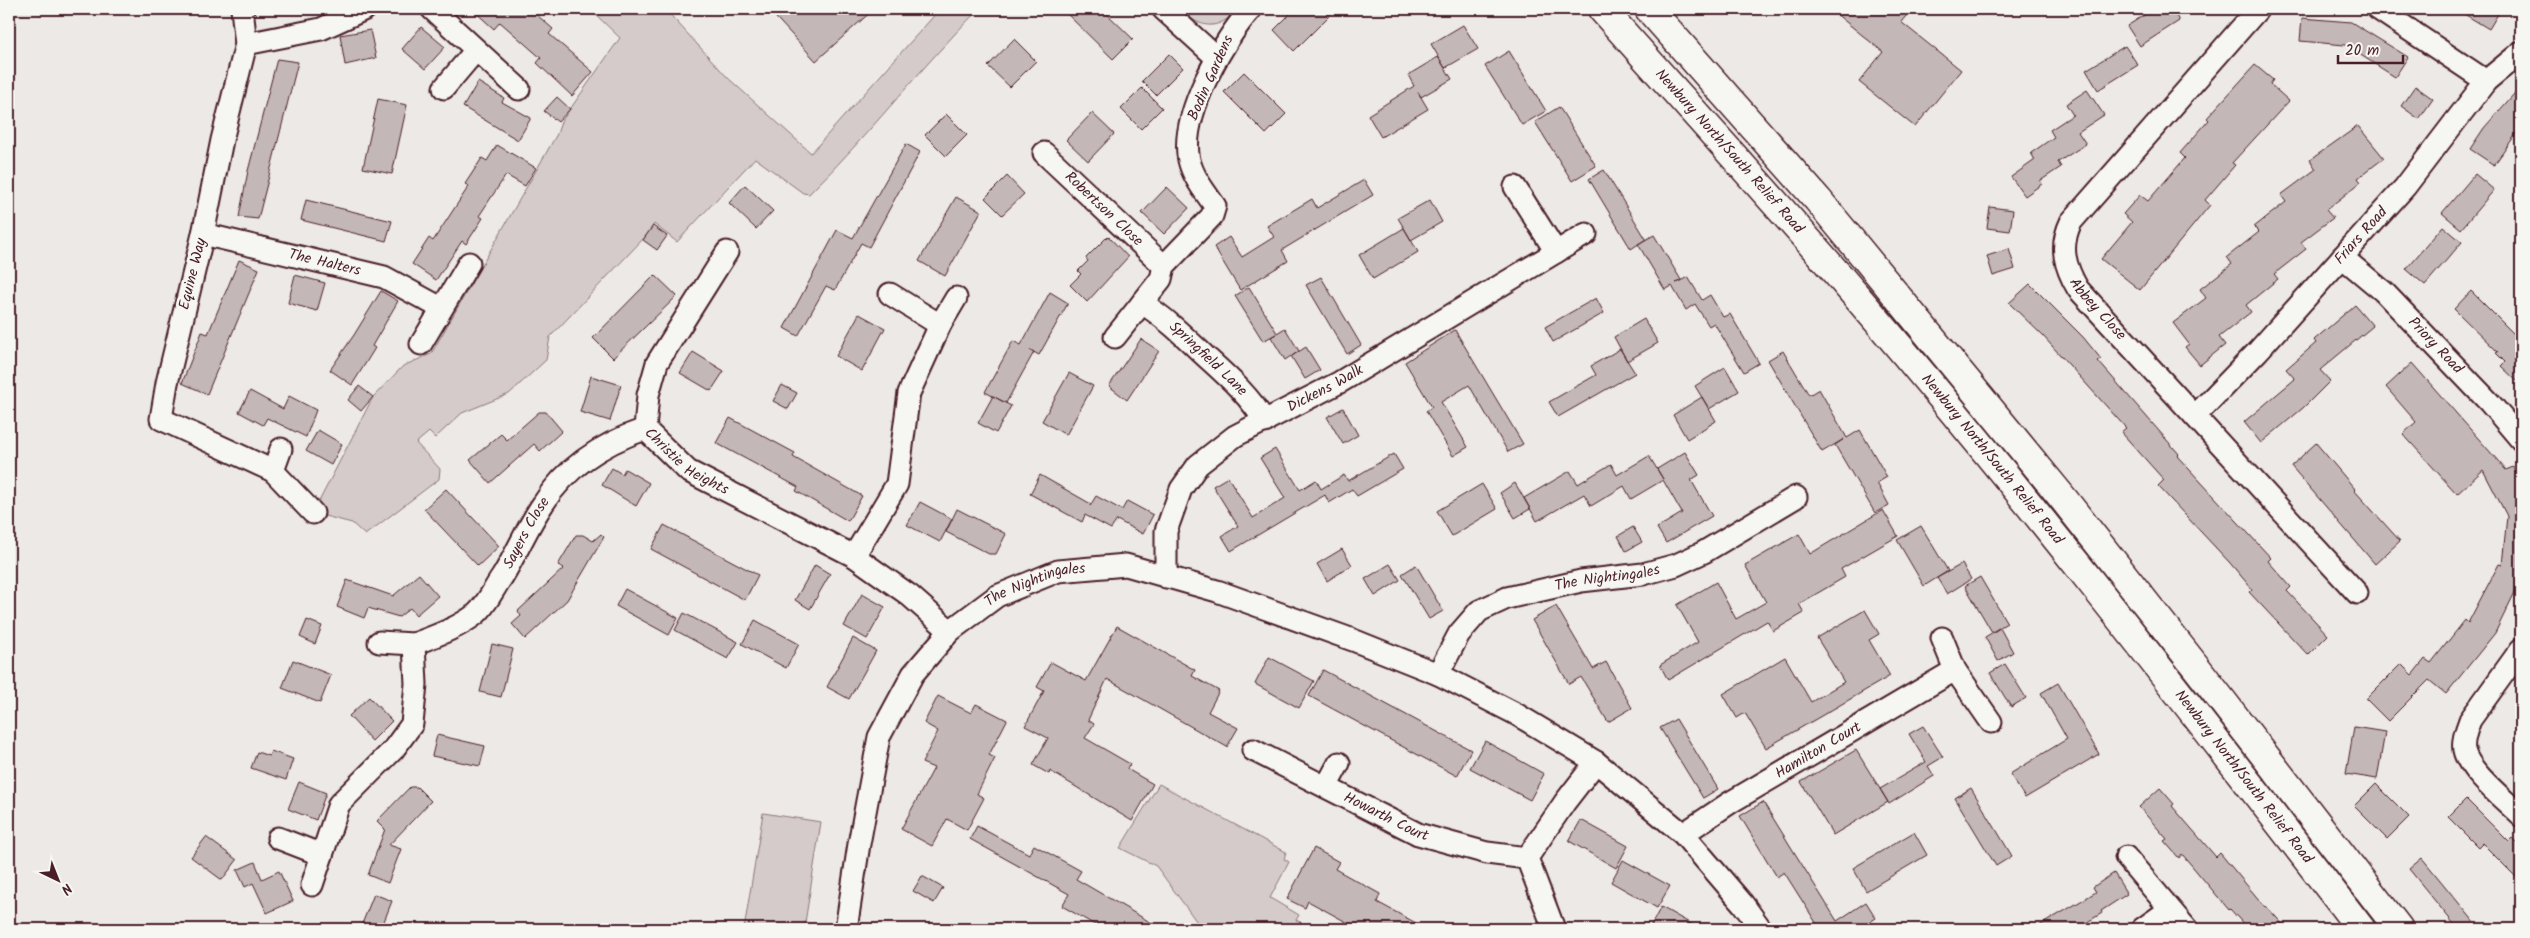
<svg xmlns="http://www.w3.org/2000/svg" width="2530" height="938" viewBox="0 0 2530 938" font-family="Kalam,sans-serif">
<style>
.green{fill:#d4cbca;stroke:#8f757a}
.building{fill:#c4b7b7;stroke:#4a1f2b}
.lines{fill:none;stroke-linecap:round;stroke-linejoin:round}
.minor-casing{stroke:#4a1f2b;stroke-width:25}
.highway-casing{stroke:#4a1f2b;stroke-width:31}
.minor{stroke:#f6f6f2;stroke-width:21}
.highway{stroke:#f6f6f2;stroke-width:28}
.labels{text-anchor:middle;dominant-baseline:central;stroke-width:5;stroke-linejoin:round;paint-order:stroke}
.street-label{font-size:15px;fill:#4a1f2b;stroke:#f6f6f2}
</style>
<rect width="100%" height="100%" fill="#ece9e6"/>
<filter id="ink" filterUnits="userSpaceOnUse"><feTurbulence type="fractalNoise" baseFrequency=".02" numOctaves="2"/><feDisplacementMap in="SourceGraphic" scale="10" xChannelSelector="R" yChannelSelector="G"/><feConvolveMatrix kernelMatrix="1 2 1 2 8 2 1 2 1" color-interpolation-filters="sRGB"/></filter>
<g filter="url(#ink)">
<!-- green -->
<path class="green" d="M590,9h75l63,69 83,75 129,-144h39c-59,59 -110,126 -170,185l-6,-1 -48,-35 -78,84 -23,-18 -10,14 -94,99 -4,23 -37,34 -47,19 -27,25 -6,-6 -13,11 24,26 -1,10 -74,56 -13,-12 -39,-10 60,-116 30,-31 28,-12 126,-220 4,-12 59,-84z
M1180,9h59c-22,22 -37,21 -59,0z
M1159,784l127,68 -2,7 5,3 -19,36 29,17 -3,5 18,9h-112l-46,-63 -36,-18z
M763,813l58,9 -17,107h-60z"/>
<!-- building -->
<path class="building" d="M472,9h58l23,20 -4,5 44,38 -21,24 -35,-33 4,-5 -41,-36 -6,7z
M768,9h106l-58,52z
M1062,9h40l31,30 -20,20z
M1295,9h41l-42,42 -20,-21z
M1830,9h82l-11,13 60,48 -46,57 -56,-45 24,-30z
M2154,9h18l7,12 -39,25 -13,-20z
M2456,9h45l-12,20z
M2302,18l49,4 57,35 -13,20 -50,-32 -45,-4z
M1463,25l15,24 -33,19 -14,-24z
M421,27l24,20 -20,22 -23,-20z
M370,30l6,28 -31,7 -5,-30z
M1014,39l22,22 -26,26 -22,-21z
M2125,46l13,19 -40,25 -12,-20z
M1509,51l37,60 -24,14 -37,-59z
M1169,54l14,14 -27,27 -14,-14z
M1438,57l14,22 -31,18 -3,-5 10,17 -47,28 -13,-22 46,-29 -6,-11z
M277,59l21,3 -40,157 -19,-2 9,-46z
M2255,65l18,15 -3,4 19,17 -57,62 3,2 -30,35 5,5 -70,85 -39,-31 31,-37 -9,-8 17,-19 8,6 37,-43 -5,-5 29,-33 -2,-2z
M1244,72l42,42 -20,20 -42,-42z
M478,82l26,16 -2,4 29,16 -13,22 -55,-33z
M2415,86l18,13 -14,20 -18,-13z
M2521,86v41l-27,38 -24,-16 14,-21z
M1142,88l20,20 -21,21 -20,-20z
M2087,90l17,25 -26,17 8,12 -28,18 3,5 -21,14 2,3 -17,12 -14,-19 24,-17 -4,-7 23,-16 -4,-7 23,-15 -7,-11z
M557,97l13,12 -12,13 -14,-11z
M378,99l29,6 -15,69 -29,-6z
M1559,107l37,59 -24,15 -37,-59z
M1092,113l22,21 -26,27 -22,-21z
M946,114l21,21 -21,21 -21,-21z
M2358,126l26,32 -26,20 3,4 -35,28 7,8 -32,24 5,7 -32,25 4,5 -32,26 5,7 -32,25 6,8 -25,20 -15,-18 4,-3 -16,-21 33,-25 -6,-9 32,-25 -5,-7 32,-25 -5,-5 32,-25 -5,-7 35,-26 -6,-9z
M906,144l14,8 -51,95 -8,-4 -26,47 -9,-4 -28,50 -14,-8 53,-98 16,8z
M497,145l39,23 -11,18 -19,-11 -27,41 4,2 -17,26 -4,-3 -26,39 -24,-16 17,-26 4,3 36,-55 -4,-2 17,-26 5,3z
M1604,170l42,69 -15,10 -42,-70z
M2475,174l19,16 -33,39 -19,-16z
M1007,176l17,18 -22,21 -17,-17z
M1364,180l9,15 -91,55 6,11 -48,29 -26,-43 15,-10 13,20 32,-20 -7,-11 45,-27 5,9z
M745,185l28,26 -17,18 -27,-26z
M1167,187l22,21 -25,26 -22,-21z
M956,197l25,14 -36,65 -26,-15z
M306,200l86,21 -6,20 -85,-21z
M1430,200l12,22 -31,18 -13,-22z
M1990,207l23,3 -3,21 -23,-3z
M653,226l14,10 -10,14 -14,-10z
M2443,226l19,16 -37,43 -19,-16z
M1404,228l14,24 -45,27 -14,-24z
M1654,235l27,45 -5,3 12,-6 14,23 8,-5 13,22 7,-3 29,49 -15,9 -30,-49 -5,3 -14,-22 -9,6 -14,-24 -7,4 -27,-46z
M1108,236l20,21 -41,45 -17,-17 11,-11 -3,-3 10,-10 -2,-3z
M2009,249l6,20 -22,7 -6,-20z
M239,260l20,9 -52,125 -25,-11 20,-51 6,2z
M295,275l30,8 -8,28 -29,-8z
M655,275l22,21 -64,62 -20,-20z
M1321,277l40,68 -14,9 -41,-69z
M2030,284l53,53 18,22 -3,2 81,93 -2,2 94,102 -3,3 23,26 -4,4 41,44 -20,20 -59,-63 3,-3 -22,-26 -72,-77 6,-6 -43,-48 5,-4 -83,-92 -34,-33z
M1249,287l28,46 8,-5 14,23 -7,5 14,-9 14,23 -15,9 -14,-23 -6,4 -14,-23 5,-3 -13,7 -28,-45z
M381,291l17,10 -26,45 3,2 -23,37 -22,-15 24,-35z
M2471,291l50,50v44l-20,-19 4,-4 -9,-9 2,-1 -44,-43z
M1050,292l18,11 -29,52 -9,-5 4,2 -28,51 -21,-11 28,-51 8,4z
M1596,298l8,15 -51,29 -8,-15z
M2355,305l18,21 -53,44 10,11 -27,27 -42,35 -17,-21 51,-43 -9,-10 30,-26 -2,-3z
M859,314l26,14 -23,43 -26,-15z
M1644,319l14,24 -31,18 -13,-24z
M1455,330l68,114 -15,8 -39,-67 -28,17 27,45 -15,9 -27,-45 6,-4 -27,-45z
M1141,339l18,12 -32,49 -18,-14z
M1620,349l15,24 -77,44 -9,-15 47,-27 -5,-9z
M1783,351l26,44 10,-6 28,49 13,-8 27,47 -10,6 12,22 -14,8 -40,-68 9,-6 -22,13 -54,-92z
M693,352l31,19 -13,20 -31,-18z
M2412,363l94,107 7,-3 8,16v97l-26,53 -49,61 -17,-14 -41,41 -22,-22 35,-35 11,11 13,-16 6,4 34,-43 3,3 31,-59 3,1 5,-49 -24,-46 -26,24 -54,-60 13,-12 -30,-35z
M1725,367l14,24 -30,18 -14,-23z
M1069,373l24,13 -27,49 -24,-14z
M591,376l30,9 -11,36 -30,-9z
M782,385l15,8 -9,16 -15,-8z
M359,386l14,11 -12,14 -13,-11z
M250,391l33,18 6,-13 27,14 -10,27 -39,-19 -4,7 -24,-13z
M993,396l18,10 -15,27 -18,-10z
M1702,397l14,24 -29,18 -14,-24z
M1343,408l15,27 -15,9 -16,-27z
M539,412h7l16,19 -22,20 -6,-7 -44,39 -20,-23 31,-26 6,6z
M730,418l65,35 -2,4 69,39 -14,25 -52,-30 2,-4 -82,-44z
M318,430l24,14 -11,21 -25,-14z
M2316,443l39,46 -1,1 46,51 -25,23 -84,-98z
M1275,449l25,41 16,-10 5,9 23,-14 4,6 46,-27 9,15 -46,27 -5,-7 -23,14 -4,-8 -94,56 -9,-15 16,-10 -25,-40 15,-9 25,41 32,-20 -25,-40z
M1685,452l14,23 -8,5 21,36 -46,27 -9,-15 25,-15 -19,-33 -32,19 -7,-13 -33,20 -7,-12 -47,27 -13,-23 46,-27 8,13 33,-20 6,11 32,-19 14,23 -6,-10z
M612,468l10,6 3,-5 24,14 -13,23 -34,-21z
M1040,475l51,29 -1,2 6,-10 26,14 5,-9 26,14 -10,19 -26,-14 -6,9 -26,-14 -3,7 -52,-28z
M1515,483l15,26 -15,9 -15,-25z
M1482,484l15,25 -45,27 -15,-25z
M446,489l53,57 -21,20 -54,-57z
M920,502l32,17 -12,23 -33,-17z
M957,509l49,25 -10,20h-7l-43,-22z
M1883,510l15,26 -57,33 4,8 -46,27 5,9 -31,18 -6,-10 -99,59 -8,-15 38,-23 -21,-37 39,-23 20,37 30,-17 -21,-37 54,-31 11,20z
M664,525l94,50 -13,25 -94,-51z
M1921,526l27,45 -24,15 -27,-46z
M1633,527l9,15 -16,9 -8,-15z
M601,534l3,3 -37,63 -42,39 -13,-15 9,-8 -3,-5 46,-43 -6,-3 18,-30h7l10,6z
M1342,549l10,16 -25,16 -10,-17z
M1390,564l10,16 -25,16 -10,-17z
M1962,564l9,15 -24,15 -10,-16z
M815,565l15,9 -20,35 -15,-9z
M1416,565l27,46 -14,8 -27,-45z
M419,574l19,22 -22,19 -6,-7 -11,9 -31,-9 -4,10 -27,-11 10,-27 46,16z
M1980,577l27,46 -15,9 -27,-46z
M625,589l53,29 -9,17 -53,-29z
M862,594l23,13 -18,32 -23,-13z
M1556,606l37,63 13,-7 26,46 -24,14 -27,-45 -12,7 -37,-64z
M1865,610l14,24 -10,6 21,36 -124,72 -21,-35 -8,5 -14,-24 62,-37 26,45 33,-20 -27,-44z
M684,613l54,29 -10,17 -53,-29z
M307,620l15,6 -7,18 -15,-7z
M755,620l44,24 -13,24 -44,-24z
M1117,626l78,44 -3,6 27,15 -11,21 30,16 -11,19 -120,-68 -19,41 6,4 -9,14 45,26 -3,5 26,15 -21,37 -82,-50 -1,3 -16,-9 15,-27 -23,-12 19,-35 -7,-4 14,-25 35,19z
M2000,628l13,24 -15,9 -13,-24z
M853,638l23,13 -27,48 -22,-12z
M492,644l21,5 -12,48 -21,-5z
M1269,657l45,24 -15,27 -44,-24z
M293,660l38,15 -11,28 -38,-15z
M2005,664l21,34 -15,9 -21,-34z
M1323,670l148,80 -14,26 -148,-80z
M2058,683l41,71 -74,44 -15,-24 57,-35 -26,-46z
M938,696l33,17 5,-9 31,16 -18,35 6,3 -18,36 7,4 -17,32 -20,-11 -15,27 -31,-17 33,-61 -12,-5 16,-32 -14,-8z
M369,697l23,24 -20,20 -23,-25z
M1676,719l42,70 -15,9 -43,-70z
M1923,726l20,31 -15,9 6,10 -45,28 -9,-15 46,-27 -17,-28z
M2354,727l31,5 -8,47 -31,-5z
M437,735l48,11 -5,20 -48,-10z
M1485,741l59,33 -14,26 -60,-32z
M1856,750l32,52 -55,33 -32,-53z
M271,751l22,8 -7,21 -35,-12 6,-16 12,4z
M299,782l27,11 -10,27 -28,-11z
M2376,784l33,33 -22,22 -33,-33z
M410,787h7l14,14 -42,44 12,4 -13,34 -20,-8 17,-46 -8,-8z
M1971,788l41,68 -16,10 -41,-68z
M2160,788l14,16 -2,2 44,51 4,-4 45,54 1,-1 21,23h-39l-18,-20 -1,1 -47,-56 -3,4 -15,-17 3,-2 -28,-32z
M2466,799l43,43 4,-4 8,8v36l-39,-39 -4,4 -30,-30z
M1763,802l74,119 29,-19 10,16 -17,11h-39l-36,-57 -7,5 -37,-61z
M1581,820l47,26 -12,22 -47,-27z
M977,826l52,28 5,-9 47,26 -5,8 86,50h-60l-40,-23 7,-12 -99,-55z
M1914,832l13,23 -61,36 -13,-23z
M206,837l31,23 -15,20 -31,-23z
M1314,848l25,14 -4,7 45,25 -3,8 50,27h-68l-51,-28 -3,7 -18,-9z
M2422,858l58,71h-22l-49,-60z
M1623,860l47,26 -13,22 -46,-26z
M255,862l7,17 17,-8 14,30 -26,12 -14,-30 -8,4 -8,-17z
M2114,873l13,21 -26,17 1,2 -26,16h-42l62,-37 -3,-5z
M922,876l21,12 -9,15 -21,-12z
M374,894l18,7 -11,28h-21z
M1661,907l39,22h-51z"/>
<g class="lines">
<defs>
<g id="minor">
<path d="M242,9l4,35 -24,96 -19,94 -36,149 -6,36 112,52 40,42"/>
<path d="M432,9l87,80"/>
<path d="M1163,9l54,49"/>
<path id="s1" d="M1251,9c-28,31 -72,108 -62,151 4,17 16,32 26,46l-3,10 -48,50 -3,13 -19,24c24,15 43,34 63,53 22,20 45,40 60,66"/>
<path id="s2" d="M2258,9l-187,213c-12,25 -6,45 7,67l279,304"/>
<path d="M2378,9l108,72"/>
<path d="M246,44l75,-15 44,-20"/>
<path d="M444,88l32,-38"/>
<path id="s3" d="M1044,153l120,113"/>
<path d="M1515,187l41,65"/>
<path id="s4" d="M203,234l181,43 57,31"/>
<path id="s5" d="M727,252l-70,111 -9,32 -3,34 43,42 166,85 55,39 41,36"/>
<path id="s6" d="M2342,257l42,35 105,110 32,38"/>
<path d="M890,294l50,31"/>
<path d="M1115,337l27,-34"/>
<path d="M421,344l48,-81"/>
<path id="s7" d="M2195,416l63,-65 147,-164 81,-106 35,-29"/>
<path d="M273,471l8,-22"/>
<path d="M854,556l43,-72 12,-91 31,-68 16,-27"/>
<path id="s8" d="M1166,577v-46l15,-42 17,-24 37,-29 105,-54 246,-148"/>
<path d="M1942,638l13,32 36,52"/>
<path d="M379,642l35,2"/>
<path d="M2521,649l-51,71c-3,9 -8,20 -6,30 4,21 42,51 57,66"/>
<path id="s9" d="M1438,674l21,-40 20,-23 28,-13 74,-17 62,-7 33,-9 28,-13 92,-55"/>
<path id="s10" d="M1253,750l165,84 69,19 40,5"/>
<path d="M1326,787l13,-24"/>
<path id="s11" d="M1683,834l48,-32 224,-132"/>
<path d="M278,838l44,17"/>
<path d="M2126,857l61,72"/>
<path id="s12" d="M312,885l27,-81 54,-54 19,-26 4,-40 -2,-40c21,-8 44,-16 62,-30 10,-8 18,-26 26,-37 15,-24 25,-50 41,-73 23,-37 61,-61 102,-75"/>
<path id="s13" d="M846,929l13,-85 20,-107 34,-63 37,-43 47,-35 61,-25 68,-6 91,26 136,49 85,34 78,40 80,48 87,72 60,70 18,25"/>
<path d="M1554,929l-27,-71 38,-56 31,-40"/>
<path d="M2142,929l27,-19"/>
</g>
<g id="highway">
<path id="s14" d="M1602,9c77,87 155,172 231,260 184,213 356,437 528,660"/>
<path d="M1649,9l169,191 244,297 138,175 199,257"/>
</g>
</defs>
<!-- minor casing -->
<use href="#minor" class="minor-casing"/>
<!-- highway casing -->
<use href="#highway" class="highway-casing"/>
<!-- minor -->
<use href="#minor" class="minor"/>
<!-- highway -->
<use href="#highway" class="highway"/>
</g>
</g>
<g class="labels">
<!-- street labels -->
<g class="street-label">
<text transform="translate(1211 78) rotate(-66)">Bodin Gardens</text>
<text stroke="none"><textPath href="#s14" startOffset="191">Newbury North/South Relief Road</textPath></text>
<text stroke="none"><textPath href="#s3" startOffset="82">Robertson Close</textPath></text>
<text stroke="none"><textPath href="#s7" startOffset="245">Friars Road</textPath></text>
<text stroke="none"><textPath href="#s4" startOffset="125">The Halters</textPath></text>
<text transform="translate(193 274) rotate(-76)">Equine Way</text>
<text stroke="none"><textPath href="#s2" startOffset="382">Abbey Close</textPath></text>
<text stroke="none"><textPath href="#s6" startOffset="129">Priory Road</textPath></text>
<text stroke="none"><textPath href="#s1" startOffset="431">Springfield Lane</textPath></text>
<text stroke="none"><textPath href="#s8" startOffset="269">Dickens Walk</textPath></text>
<text stroke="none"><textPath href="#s5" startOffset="252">Christie Heights</textPath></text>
<text stroke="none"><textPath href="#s14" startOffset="596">Newbury North/South Relief Road</textPath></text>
<text stroke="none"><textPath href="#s12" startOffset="439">Sayers Close</textPath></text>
<text stroke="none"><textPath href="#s9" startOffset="209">The Nightingales</textPath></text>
<text stroke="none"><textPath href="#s13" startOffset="422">The Nightingales</textPath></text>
<text stroke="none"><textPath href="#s11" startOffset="159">Hamilton Court</textPath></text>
<text stroke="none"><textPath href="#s14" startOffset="1001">Newbury North/South Relief Road</textPath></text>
<text stroke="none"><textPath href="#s10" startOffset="149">Howarth Court</textPath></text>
</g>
</g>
<!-- margin -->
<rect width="2530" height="938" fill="none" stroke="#f6f6f2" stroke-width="30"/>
<rect x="15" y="15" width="2500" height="908" fill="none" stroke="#4a1f2b" stroke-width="2" filter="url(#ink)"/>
<!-- north arrow -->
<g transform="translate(58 880) rotate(137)" stroke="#f6f6f2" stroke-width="4" paint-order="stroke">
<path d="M0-4L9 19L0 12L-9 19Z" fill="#4a1f2b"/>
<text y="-8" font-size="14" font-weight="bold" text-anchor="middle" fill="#4a1f2b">N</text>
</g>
<!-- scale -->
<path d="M2338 55v8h65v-8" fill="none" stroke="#4a1f2b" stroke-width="2.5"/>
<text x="2345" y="55" font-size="15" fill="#4a1f2b" stroke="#f6f6f2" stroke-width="4" paint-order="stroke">20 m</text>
</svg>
